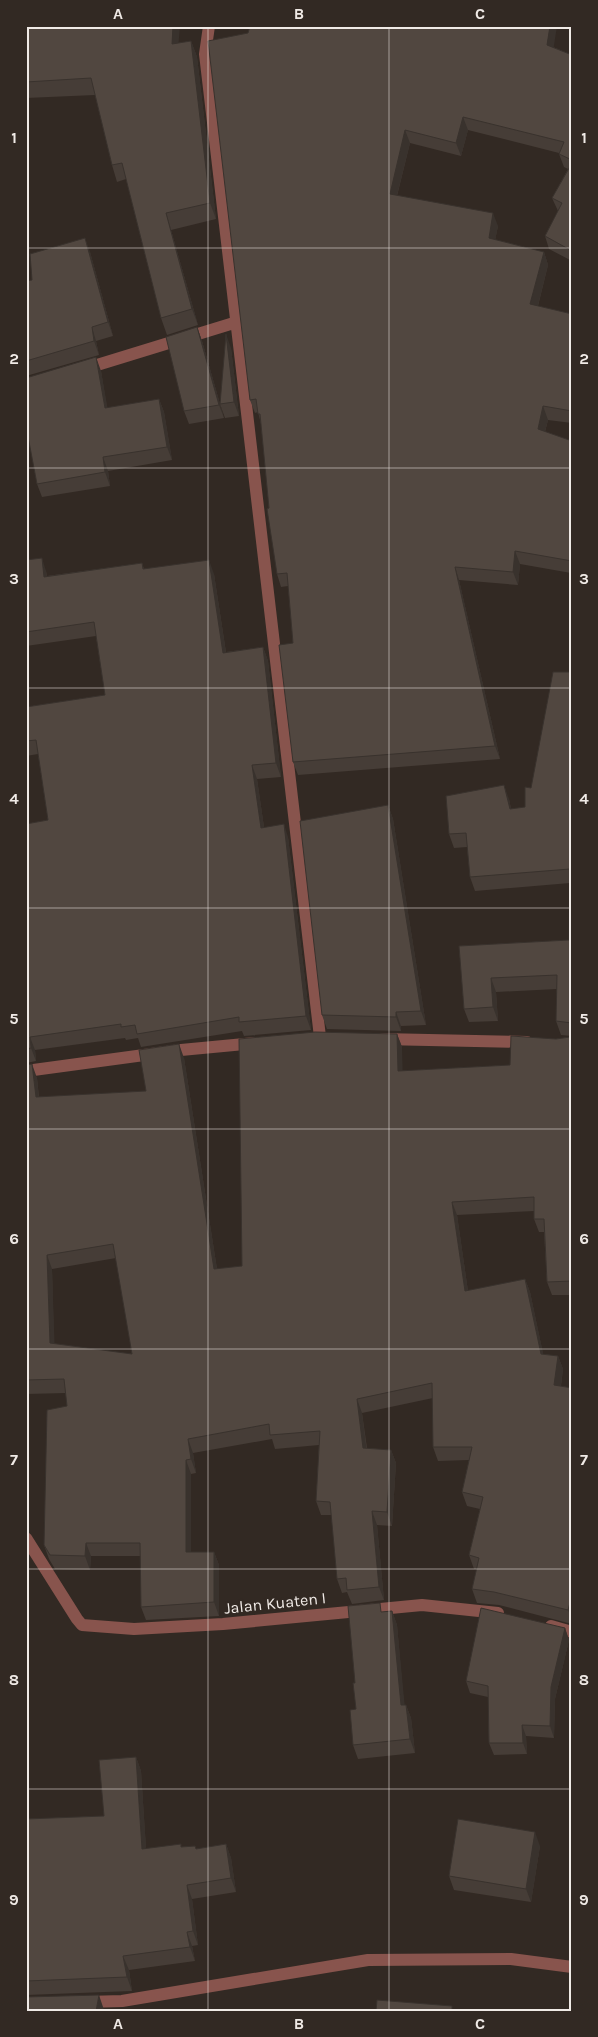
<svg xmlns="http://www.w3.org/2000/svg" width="598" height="2037" viewBox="0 0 598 2037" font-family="Karla,sans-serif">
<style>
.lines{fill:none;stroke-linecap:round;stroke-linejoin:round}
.minor{stroke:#88544d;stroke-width:12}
.wall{fill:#463d37;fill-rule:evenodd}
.shaded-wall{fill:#39322d}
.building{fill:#514740;stroke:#39322d;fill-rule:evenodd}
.grid{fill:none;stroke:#f0eae6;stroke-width:1;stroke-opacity:0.55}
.labels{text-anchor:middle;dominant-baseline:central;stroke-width:4.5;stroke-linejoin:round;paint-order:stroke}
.street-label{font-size:16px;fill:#f0eae6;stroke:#322923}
.neatline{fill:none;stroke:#f0eae6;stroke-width:2}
.grid-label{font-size:16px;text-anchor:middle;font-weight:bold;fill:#f0eae6}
</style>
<rect width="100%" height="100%" fill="#322923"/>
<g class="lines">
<!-- minor -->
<path class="minor" d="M209,26l-4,28 115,983
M84,369l153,-47
M382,1039l145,3
M26,1071l155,-21 74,-7
M26,1538l51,81 5,6 52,4 89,-5 199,-19 76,8
M551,1626l21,6
M86,2002l36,-1 246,-41 143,-1 61,8"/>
</g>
<!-- wall -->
<path class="wall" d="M26,26l153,17 12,-2 6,16 19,162 -45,11 27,95 -31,10 -6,-17 -35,-139 -9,3 -5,-17 -17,-70 -69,3z
M248,33l305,14 19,8v206l-23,-12 -4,-13 13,-25 -6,-13 16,-29 -4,-2 -5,-13v-1l-91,-23 -7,26 -51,-13 -13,53 101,30 -3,14 49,12 4,13 -10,41 34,8v109l-24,-3 -3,12 27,9v144l-2,-5 1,-7 -51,-9 -2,21 -59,-5 41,179 -202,16 -5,-13v-119l-5,-57 -7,1 -4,-13 -8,-66 -8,-84 -3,-12 -3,1 -5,-13z
M90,252l23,84 -17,5 3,14 -73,21v-95l6,-1z
M197,327l5,14 18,63 11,-56 8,68 -14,2 -5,-14 4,14 -35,6 -5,-13z
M101,371l6,37 52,-9 5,13 8,48 -64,11 2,15 -68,11 -5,-13 -8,-44h-3v-62z
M26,560l20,11 1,5 95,-13 2,6 70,5 12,78 37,-5 5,14 13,116 -24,2 7,48 24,10 23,193 -67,6 -2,-5 -101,16 -3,-9 -12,2 -1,-2 -90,12 1,11 -10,2v-239l22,-4 -10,-66 -12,2v-49l79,-12 -9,-59 -70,10z
M572,672v623h-20l-5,-13 -3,-50h-5l-5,-13v-8l-77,4 11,76 57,-12 5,13 13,62 15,2 5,13 -2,17 11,2v236l-73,-19 -22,-2 -5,-14 5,-20h-3l-5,-14 11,-46 -13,-3 -5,-14 7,-32 -31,1 -5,-14v-49l-71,15 5,35 24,2 5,13 -4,63 -15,-1 7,75 -32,4 -5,-12 -5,1 -5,-14 -5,-64h-11l-5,-14 3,-56 -44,4 -3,-10 -79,14 3,20 -5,1v78h23l5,13v51l-73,4 -5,-13v-51h-50l-1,14 -35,-1 -6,-10 -5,-14 23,-139 -1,-13 -40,1v-329l11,13 2,19 107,-6 38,-33 33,211 25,-3 155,-232 5,13v24l108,-6 46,-26 14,-2 2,-1 -11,-1 -5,-14 1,-32 -61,3 2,29 -29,1 -5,-13 -5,-63 110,-6 1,-57 -95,8 -5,-14 -3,-30 -13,1 -5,-14 60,-35 2,10 14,-2zM116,1258l16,96 -78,-10 -2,-75z
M388,805l5,14 33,206 -25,1v5l-74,-2 -5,-14z
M392,1611l5,14 7,80h2l5,13 4,35 -57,6 -5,-14 3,-36 -1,-26 28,-71z
M565,1628l4,12 -14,59 -1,39 -28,-2 1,18 -33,1 -5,-12 -1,-46 -18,-4 -4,-12z
M136,1757l5,14 5,78 36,-2 14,2 30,-5 5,14 5,34 -44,7 6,46 -6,1 3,15 -66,9 3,21 -106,4v-176l78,-3z
M540,1846l-9,56 -77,-12 -5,-14z"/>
<!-- shaded-wall -->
<path class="shaded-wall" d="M173,26h7l-3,35 -5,-17z
M550,26h7l-5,32 -5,-13z
M191,41l6,16 19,162 -6,-16z
M463,117l5,13 -7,26 -5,-13z
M405,130l5,13 -16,64 -4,-13z
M166,213l5,17 27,95 -6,-16z
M493,213l5,13 -5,25 -4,-13z
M85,238l5,14 23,84 -5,-14z
M544,252l4,13 -13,52 -5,-13z
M92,327l4,14 3,14 -5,-14z
M197,327l5,14 22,77 -5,-13z
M226,334l5,14 8,68 -5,-14z
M96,357l5,14 9,51 -5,-14z
M159,399l5,13 8,48 -5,-13z
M543,406l5,14 -6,22 -4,-13z
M103,457l5,14 2,15 -5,-14z
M515,551l5,13 -2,21 -5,-13z
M42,558l4,13 3,19 -5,-13z
M209,560l5,14 14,92 -5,-13z
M455,567l4,13 41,179 -5,-13z
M263,647l5,14 13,116 -5,-14z
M252,765l5,14 9,62 -5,-13z
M504,785l5,14 5,23 -4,-13z
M388,805l5,14 33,206 -5,-14z
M284,824l4,13 23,193 -5,-14z
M491,978l5,14 2,29 -5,-14z
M396,1012l5,14v5l-5,-14z
M397,1034l5,13 1,38 -5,-14z
M30,1037l5,13 1,11 -5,-13z
M179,1044l5,14 35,224 -5,-13z
M32,1064l5,14 3,33 -4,-14z
M452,1202l5,13 13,90 -5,-14z
M47,1255l5,14 3,88 -5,-14z
M525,1279l5,13 16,75 -5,-13z
M558,1356l5,13 -4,29 -5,-13z
M357,1399l5,14 6,48 -5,-13z
M188,1439l5,14 3,20 -5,-14z
M391,1450l5,13 -4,63 -5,-14z
M186,1460l5,14v91l-5,-13z
M372,1511l5,14 7,75 -5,-13z
M86,1543l5,13 -1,14 -5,-14z
M214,1552l5,13v51l-5,-14z
M572,1595v25l-4,-10z
M392,1611l5,14 9,94 -5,-14z
M565,1628l4,12 -14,59 -1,39 -4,-12 1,-39z
M406,1705l5,13 4,35 -5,-14z
M522,1725l4,11 1,18 -4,-11z
M136,1757l5,14 6,92 -5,-14z
M535,1832l5,14 -9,56 -5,-13z
M226,1844l5,14 5,34 -5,-14z
M187,1885l5,14 6,46 -5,-14z
M187,1932l5,14 3,15 -5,-14z
M123,1956l6,14 3,21 -5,-14z
M99,1995l5,15v1h-8z"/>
<!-- building -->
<path class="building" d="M26,26h147l-1,18 19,-3 19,162 -44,10 26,96 -31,9 -39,-155 -10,2 -21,-87 -65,4z
M250,26h300l-3,19 25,10v105l-13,-6 5,-12 -101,-25 -7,26 -51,-13 -15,64 103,19 -4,25 55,14 -14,52 42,10v97l-29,-5 -5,23 34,12v120l-57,-10 -2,21 -58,-5 40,179 -202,16 -14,-117 14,-2 -6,-70 -10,1 -10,-65 2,-1 -9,-94h-2l-2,-15 -6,1 -42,-359 40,-8z
M572,163v88l-27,-15 17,-33 -10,-5z
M85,238l23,84 -16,5 2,14 -68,20v-80l6,-1 -2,-26z
M197,327l22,78 -35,6 -18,-74z
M226,334l8,68 -14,2z
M96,357l9,51 54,-9 8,48 -64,10 2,15 -68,12 -11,-58v-48z
M42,558l2,19 98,-14 1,6 66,-9 14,93 40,-6 13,116 -24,2 9,63 23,-4 22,192 -67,6v-5l-102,17 -2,-9 -14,2v-3l-91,13 1,11 -5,1v-225l22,-4 -12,-80 -10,1v-34l79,-12 -11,-73 -68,10v-72z
M572,571v10l-2,-1z
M553,672h19v351l-16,-2 1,-46 -66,3 2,29 -29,2 -5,-63 110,-6 1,-71 -100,8 -4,-44 -17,1 -3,-38 58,-11 6,24 15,-2v-20l6,1z
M388,805l33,206 -25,1v5l-74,-2 -22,-194z
M315,1032l82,2 1,37 112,-6 1,-29 45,3 14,-2 2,-1v245l-25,1 -3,-63h-10v-22l-82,5 13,89 60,-12 16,75 17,2 -4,29 18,3v207l-4,15 -74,-18 -22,-3 7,-31 -10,-3 14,-58 -21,-5 10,-45h-39l-1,-64 -75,16 6,49 28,2 -4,62 -15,-1 7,76 -32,3 -1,-12 -9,1 -7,-77 -14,-1 4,-70 -50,4 -1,-11 -81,15 3,20 -5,1v92h28v50l-73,5 -1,-64h-54l-1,13 -35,-1 -6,-10 3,-135 20,-4 -3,-27 -38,1v-315l6,-1 4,33 110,-6 -7,-41 40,-6 35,225 28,-3 -3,-227zM113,1244l19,110 -82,-11 -3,-88z
M380,1603l1,9 11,-1 9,94h5l4,34 -57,6 -3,-35 6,-1 -3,-26h2l-7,-77z
M481,1608l84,20 -14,59 -1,39 -28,-1 1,18h-34l-1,-57 -22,-5z
M136,1757l6,92 39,-5v3l14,-1 1,3 30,-5 5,34 -44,7 6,46 -6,1 3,15 -67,9 4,21 -101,4v-162l78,-3 -5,-56z
M458,1819l77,13 -9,57 -77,-13z
M99,1995l-3,16h-70v-14z
M377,2000l75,6v5h-76z"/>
<!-- grid -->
<path class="grid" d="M208,26v1985M389,26v1985M26,248h546M26,468h546M26,688h546M26,908h546M26,1129h546M26,1349h546M26,1569h546M26,1789h546"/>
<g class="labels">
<!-- street labels -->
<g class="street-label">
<text transform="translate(275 1603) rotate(-6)">Jalan Kuaten I</text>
</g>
</g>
<!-- border -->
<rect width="598" height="2037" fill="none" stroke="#322923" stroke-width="55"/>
<rect x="28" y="28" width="542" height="1982" class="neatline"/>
<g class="grid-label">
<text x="118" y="19">A</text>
<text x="299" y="19">B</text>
<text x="480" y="19">C</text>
<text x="14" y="143">1</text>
<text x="584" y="143">1</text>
<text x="14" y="364">2</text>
<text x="584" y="364">2</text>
<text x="14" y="584">3</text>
<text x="584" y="584">3</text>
<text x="14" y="804">4</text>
<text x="584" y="804">4</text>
<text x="14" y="1024">5</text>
<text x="584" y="1024">5</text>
<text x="14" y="1244">6</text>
<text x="584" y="1244">6</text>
<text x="14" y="1465">7</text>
<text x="584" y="1465">7</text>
<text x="14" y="1685">8</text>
<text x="584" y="1685">8</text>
<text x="14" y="1905">9</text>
<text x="584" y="1905">9</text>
<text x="118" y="2029">A</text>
<text x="299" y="2029">B</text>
<text x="480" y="2029">C</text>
</g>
</svg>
